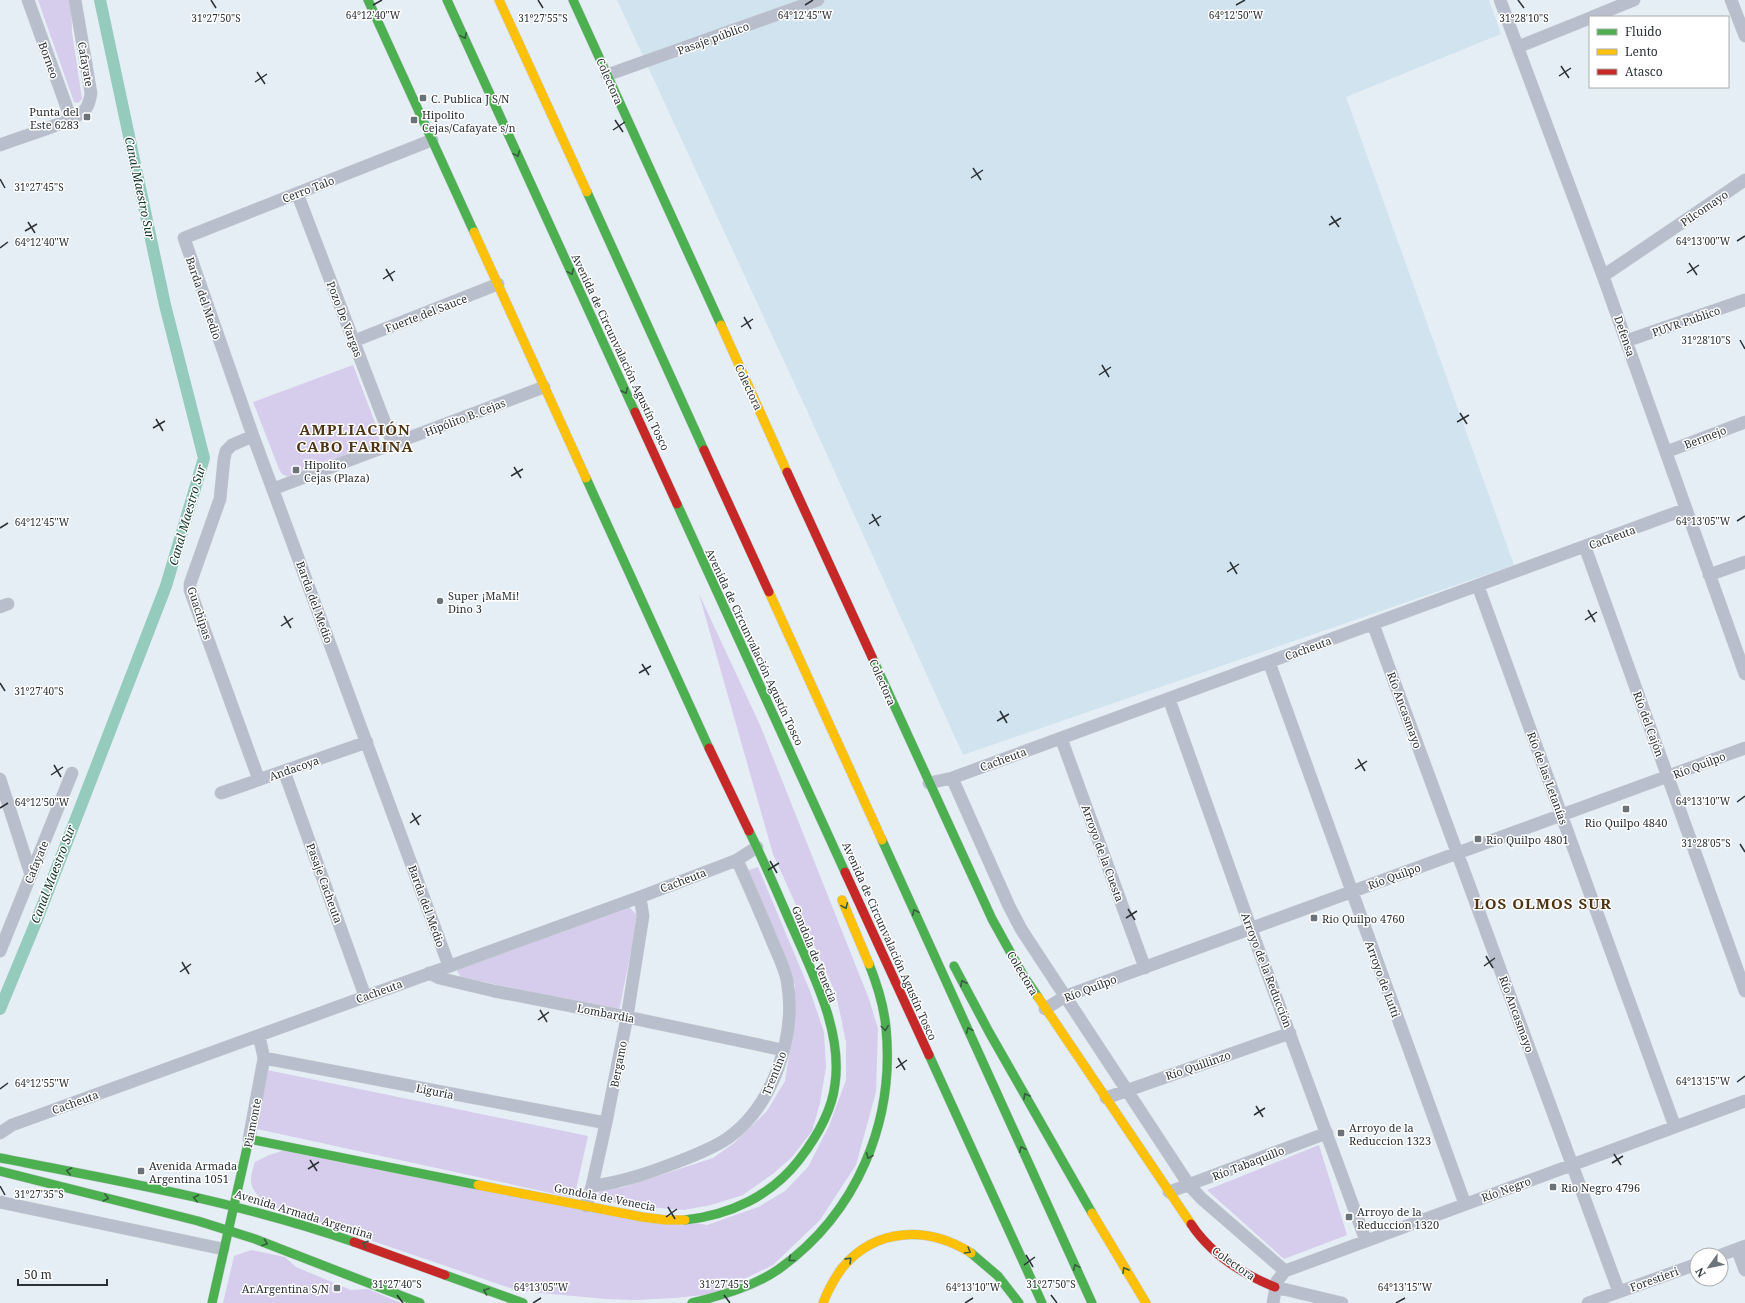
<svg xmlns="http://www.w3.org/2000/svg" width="1745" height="1303" viewBox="0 0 1745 1303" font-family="'Noto Serif',serif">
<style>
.built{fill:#d1e3ee}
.green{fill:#d6ccec}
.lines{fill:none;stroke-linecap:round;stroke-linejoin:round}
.canal{stroke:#95cbbc;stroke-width:12}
.street-casing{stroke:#c5ccd1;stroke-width:13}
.fast-casing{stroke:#c5ccd1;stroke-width:10}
.slow-casing{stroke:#c5ccd1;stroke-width:10}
.jam-casing{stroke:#c5ccd1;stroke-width:10}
.street{stroke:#b8becb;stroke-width:12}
.fast{stroke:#4caf50;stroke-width:9}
.slow{stroke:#ffc107;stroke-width:9}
.jam{stroke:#c62828;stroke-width:9}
.oneway{stroke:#375d3e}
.ticks{fill:none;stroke:#2b3135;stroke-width:1.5}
.poi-dot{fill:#6c7378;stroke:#fff;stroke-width:1.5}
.labels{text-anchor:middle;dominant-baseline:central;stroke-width:3;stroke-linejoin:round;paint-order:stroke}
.street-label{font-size:11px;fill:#2b3135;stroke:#fff}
.poi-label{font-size:11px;fill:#2b3135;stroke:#fff;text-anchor:start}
.water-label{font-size:12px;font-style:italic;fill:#0f3228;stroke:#fff}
.district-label{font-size:15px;font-weight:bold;letter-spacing:1px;fill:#4d3312;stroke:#fff}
.ticks-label{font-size:10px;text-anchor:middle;fill:#2b3135;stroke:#fff;stroke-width:3;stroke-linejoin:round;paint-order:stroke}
</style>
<rect width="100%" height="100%" fill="#e5eef5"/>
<!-- built -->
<path class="built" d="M617,0h872l12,34 -155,63 168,468 -551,190 -155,-342z"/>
<!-- green -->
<path class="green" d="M38,0h33l1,32 10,67 -4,4 -4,-1z
M353,365l26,68v7l-4,6 -87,31 -6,-3 -3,-5 -26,-67z
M699,594l61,131 109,274 9,30 -2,63 -20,73 -36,55 -47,45 -60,29 -38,4 -40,2 -29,-1 -87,-8 -252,-86c-16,-16 -20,-20 -12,-43l14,-7 16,-5 422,75 51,-18 27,-16 23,-24 21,-41 17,-46v-38l-10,-48 -63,-140z
M758,867l52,124 14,41 2,35 -6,36 -8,28 -20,26 -18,16 -31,22 -32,10 -27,5 -60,-5 -26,-7 2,-9 21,-1 92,-30 21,-15 33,-32 18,-30 8,-51 2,-45 -49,-114z
M623,907l7,1 8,8 -19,95 -158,-34 -4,-6 5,-4z
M267,1070l321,66 -14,62 -317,-69z
M1319,1145l28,90 -63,24 -77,-69z
M251,1250l34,7 11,10 55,23 17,-1 33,14h-178l11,-47z"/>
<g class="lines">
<!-- canal -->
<path class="canal" d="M0,1009l36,-87 130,-336 38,-128 -39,-153 -65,-305"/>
<defs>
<path id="street" d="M28,0l43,119
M1500,0l103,276 142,398
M1731,0l14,36
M1592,17l42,-17
M1518,47l72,-29
M607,75l211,-75
M432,140l-248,98 69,198 196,530
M0,145c17,-7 74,-23 85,-35 4,-5 5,-10 6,-17l-16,-93
M297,193l96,251
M1603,276l142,-96
M354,341l144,-57
M1626,341l119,-41
M253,436l-21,9 -6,6 -2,8 -4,40 -30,85v6l69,190
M1666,452l79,-30
M273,489l271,-102
M1585,547l160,444
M1709,575l36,-13
M1478,586l197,541
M0,607l8,-3
M1373,624l246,668
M1269,662l196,542
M1169,699l82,230 115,312
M1061,738l84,230
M284,771l81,225
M952,778l57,128 12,23 168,256 12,13 84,73
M0,779l31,96
M929,783l23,-5 734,-269
M221,793l146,-51
M0,951l72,-178
M429,973l10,5 55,13 133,26 156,33
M1045,1009l21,-13 679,-248
M264,1058l342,65
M1106,1098l184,-65
M0,1133l12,-8 14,-5 614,-223 97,-37 20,-13
M249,1139l15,-81 -5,-22
M592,1186c33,-4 62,-15 93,-27 15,-6 30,-12 43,-21 46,-33 69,-104 59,-158 -3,-14 -11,-29 -16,-42 -11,-26 -22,-52 -34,-78
M1169,1192l158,-59
M0,1202l223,47
M586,1206l6,-20 14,-63 21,-106 16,-101 -3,-19
M1737,1249l8,21
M1721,1255l24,-9
M1275,1287l67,16
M1273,1303l4,-22 8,-10 460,-170
M1588,1303l109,-39"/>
<path id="fast" d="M368,0l106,232
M447,0l188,412
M573,0l148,325
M587,192l117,258
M586,478l123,270
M677,504l168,368
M872,657l120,262 31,56 15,22
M882,840l210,463
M954,966l35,66 103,181
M929,1055l113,248
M0,1158c120,23 239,44 354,84
M0,1171l198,50 57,18 165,64
M685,1220c45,-5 86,-24 114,-60 17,-22 33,-49 36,-76 8,-54 -24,-114 -45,-162 -13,-30 -26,-61 -41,-91
M971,1253l27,23 21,27
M445,1275l78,28
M212,1303l37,-164 229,46
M692,1303c30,-8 61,-16 87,-34 78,-56 116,-147 107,-241 -2,-22 -9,-44 -17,-64"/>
<path id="slow" d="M499,0l88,192
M474,232l112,246
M721,325l66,147
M769,592l113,248
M842,900l27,64
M1038,997l153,227
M478,1185l164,32 24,3h19
M1092,1213l54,90
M823,1303c5,-13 11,-24 19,-35 34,-41 86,-42 129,-15"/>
<path id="jam" d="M635,412l42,92
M704,450l65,142
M787,472l85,185
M709,748l40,83
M845,872l84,183
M1191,1224c20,30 51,50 84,63
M354,1242l91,33"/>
</defs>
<!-- street casing -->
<use href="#street" class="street-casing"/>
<!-- fast casing -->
<use href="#fast" class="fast-casing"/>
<!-- slow casing -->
<use href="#slow" class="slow-casing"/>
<!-- jam casing -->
<use href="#jam" class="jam-casing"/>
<!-- street -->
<use href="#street" class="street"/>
<!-- fast -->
<use href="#fast" class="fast"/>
<!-- slow -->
<use href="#slow" class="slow"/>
<!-- jam -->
<use href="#jam" class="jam"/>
</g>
<!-- one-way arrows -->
<defs><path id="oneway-chevron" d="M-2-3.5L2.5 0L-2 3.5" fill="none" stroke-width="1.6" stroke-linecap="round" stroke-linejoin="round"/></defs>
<g class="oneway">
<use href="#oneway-chevron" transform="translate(464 36) rotate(66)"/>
<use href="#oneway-chevron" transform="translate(517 154) rotate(66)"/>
<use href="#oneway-chevron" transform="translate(571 272) rotate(66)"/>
<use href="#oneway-chevron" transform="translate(625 391) rotate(65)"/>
<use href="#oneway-chevron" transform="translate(845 906) rotate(66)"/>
<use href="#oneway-chevron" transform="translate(915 912) rotate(-114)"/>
<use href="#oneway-chevron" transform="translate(963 983) rotate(-117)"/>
<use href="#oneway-chevron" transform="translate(885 1028) rotate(83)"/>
<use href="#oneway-chevron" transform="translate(969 1030) rotate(-114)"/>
<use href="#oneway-chevron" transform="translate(1026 1096) rotate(-119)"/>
<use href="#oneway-chevron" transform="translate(1022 1149) rotate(-114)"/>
<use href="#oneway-chevron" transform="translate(869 1156) rotate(112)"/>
<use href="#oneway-chevron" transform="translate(69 1171) rotate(-169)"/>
<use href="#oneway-chevron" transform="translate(106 1198) rotate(14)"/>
<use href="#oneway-chevron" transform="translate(196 1198) rotate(-168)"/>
<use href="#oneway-chevron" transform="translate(265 1243) rotate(20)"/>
<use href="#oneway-chevron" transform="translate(365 1244) rotate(-161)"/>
<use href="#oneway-chevron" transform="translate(968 1251) rotate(31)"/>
<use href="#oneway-chevron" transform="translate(791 1259) rotate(142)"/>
<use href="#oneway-chevron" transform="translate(849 1260) rotate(-44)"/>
<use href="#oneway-chevron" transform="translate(1076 1267) rotate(-114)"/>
<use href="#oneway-chevron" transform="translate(1125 1270) rotate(-120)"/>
<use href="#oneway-chevron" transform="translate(486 1291) rotate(-160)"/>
</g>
<!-- ticks -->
<path class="ticks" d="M211,0l5,8M538,0l5,8M1518,0l6,8M373,5l9,-5M805,5l8,-5M1236,5l9,-5M1561,66l8,12M257,72l8,12M1559,76l12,-8M255,82l12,-8M615,120l8,12M613,130l12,-8M973,168l8,12M971,178l12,-8M0,179l5,9M1331,216l8,11M28,222l7,11M1329,225l12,-7M25,231l12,-7M1737,241l8,-5M0,248l8,-6M1689,263l8,12M386,269l7,12M1687,273l12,-8M383,279l12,-8M744,317l7,12M741,327l12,-8M1740,340l5,9M1102,365l7,12M1099,375l12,-8M1460,413l7,11M156,419l7,12M1457,422l12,-7M153,428l12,-7M514,467l7,11M511,476l12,-7M872,514l7,12M1737,521l8,-5M869,524l12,-8M0,528l8,-5M1230,562l7,12M1227,572l12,-8M1588,610l7,12M284,616l7,12M1585,620l12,-8M281,626l12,-8M642,664l7,11M639,673l12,-7M0,683l5,8M1000,711l7,12M997,721l12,-7M1358,759l7,12M54,765l7,12M1355,769l12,-8M51,775l12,-8M1737,802l8,-6M0,808l8,-5M412,813l7,12M410,823l11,-8M1740,844l5,8M770,861l7,12M768,870l11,-7M1128,909l7,11M1126,918l11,-7M1486,956l7,12M182,962l7,12M1484,966l11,-8M180,972l11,-8M540,1010l7,12M538,1020l11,-8M898,1058l7,12M896,1068l11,-8M1737,1082l8,-6M0,1089l8,-6M1256,1106l7,11M1254,1115l11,-7M1614,1154l7,11M310,1160l7,11M1612,1163l11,-7M308,1169l11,-7M0,1186l5,9M668,1207l7,12M666,1217l11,-8M1026,1255l7,12M1024,1265l11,-8M397,1295l6,8M724,1295l6,8M1051,1295l6,8M533,1303l8,-5M965,1303l8,-5M1396,1303l9,-5"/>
<!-- markers -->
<g class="poi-dot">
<rect x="419" y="94" width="8" height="8" rx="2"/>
<rect x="83" y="113" width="8" height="8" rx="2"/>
<rect x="410" y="116" width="8" height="8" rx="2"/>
<rect x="292" y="466" width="8" height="8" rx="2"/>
<circle cx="440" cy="601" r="4"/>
<rect x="1622" y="805" width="8" height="8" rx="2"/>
<rect x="1474" y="835" width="8" height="8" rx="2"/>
<rect x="1310" y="914" width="8" height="8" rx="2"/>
<rect x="1337" y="1129" width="8" height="8" rx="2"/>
<rect x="137" y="1167" width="8" height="8" rx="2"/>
<rect x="1549" y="1183" width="8" height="8" rx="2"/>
<rect x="1345" y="1213" width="8" height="8" rx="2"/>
<rect x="333" y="1284" width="8" height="8" rx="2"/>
</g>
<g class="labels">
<!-- street labels -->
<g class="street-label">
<text transform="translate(713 38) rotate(-20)">Pasaje público</text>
<text transform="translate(49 60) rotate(70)">Borneo</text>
<text transform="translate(86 64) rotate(80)">Cafayate</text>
<text transform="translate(610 81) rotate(66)">Colectora</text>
<text transform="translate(308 189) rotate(-21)">Cerro Talo</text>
<text transform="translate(1704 208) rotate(-34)">Pilcomayo</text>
<text transform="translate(204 298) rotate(71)">Barda del Medio</text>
<text transform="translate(426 313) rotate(-21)">Fuerte del Sauce</text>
<text transform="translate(345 319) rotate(69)">Pozo De Vargas</text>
<text transform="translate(1686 321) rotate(-19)">PUVR Publico</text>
<text transform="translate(1625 336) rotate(71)">Defensa</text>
<text transform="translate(621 352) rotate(65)">Avenida de Circunvalación Agustín Tosco</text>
<text transform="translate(749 387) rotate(65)">Colectora</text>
<text transform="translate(465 417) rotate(-21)">Hipólito B. Cejas</text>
<text transform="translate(1705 437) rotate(-21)">Bermejo</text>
<text transform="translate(1612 537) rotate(-20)">Cacheuta</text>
<text transform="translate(315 602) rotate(70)">Barda del Medio</text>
<text transform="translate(200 613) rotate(72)">Guachipas</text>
<text transform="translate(755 647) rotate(65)">Avenida de Circunvalación Agustín Tosco</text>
<text transform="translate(1308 648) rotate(-20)">Cacheuta</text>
<text transform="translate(883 682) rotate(66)">Colectora</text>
<text transform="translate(1405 710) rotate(70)">Río Ancasmayo</text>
<text transform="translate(1649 724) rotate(70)">Río del Cajón</text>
<text transform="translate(1003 759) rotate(-20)">Cacheuta</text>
<text transform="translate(1699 765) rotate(-21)">Río Quilpo</text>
<text transform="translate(294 768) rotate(-19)">Andacoya</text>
<text transform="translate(1548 778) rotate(70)">Río de las Letanías</text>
<text transform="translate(1103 853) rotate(70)">Arroyo de la Cuesta</text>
<text transform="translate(36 862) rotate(-68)">Cafayate</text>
<text transform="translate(1394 876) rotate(-20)">Río Quilpo</text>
<text transform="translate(683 880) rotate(-21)">Cacheuta</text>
<text transform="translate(325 883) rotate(70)">Pasaje Cacheuta</text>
<text transform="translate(427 906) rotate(70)">Barda del Medio</text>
<text transform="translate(890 941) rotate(66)">Avenida de Circunvalación Agustín Tosco</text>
<text transform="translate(815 954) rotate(68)">Gondola de Venecia</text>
<text transform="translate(1267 970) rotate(69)">Arroyo de la Reducción</text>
<text transform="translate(1023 973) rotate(59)">Colectora</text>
<text transform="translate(1383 979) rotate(70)">Arroyo de Lutti</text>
<text transform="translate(1090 988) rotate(-21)">Río Quilpo</text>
<text transform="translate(379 991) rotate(-20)">Cacheuta</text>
<text transform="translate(606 1013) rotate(11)">Lombardia</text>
<text transform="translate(1517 1014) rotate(70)">Río Ancasmayo</text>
<text transform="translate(618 1064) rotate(-79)">Bergamo</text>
<text transform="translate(1198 1065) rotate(-19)">Río Quillinzo</text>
<text transform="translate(774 1073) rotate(-68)">Trentino</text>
<text transform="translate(435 1091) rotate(11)">Liguria</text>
<text transform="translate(75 1102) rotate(-20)">Cacheuta</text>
<text transform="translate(252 1123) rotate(-79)">Piamonte</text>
<text transform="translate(1248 1163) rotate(-21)">Río Tabaquillo</text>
<text transform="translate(1506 1189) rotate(-20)">Río Negro</text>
<text transform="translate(605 1197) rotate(11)">Gondola de Venecia</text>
<text transform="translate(304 1214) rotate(17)">Avenida Armada Argentina</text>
<text transform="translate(1234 1263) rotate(35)">Colectora</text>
<text transform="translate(1654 1279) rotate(-20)">Forestieri</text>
</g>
<!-- poi labels -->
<g class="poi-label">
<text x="431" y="98">C. Publica J S/N</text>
<text x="79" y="111" text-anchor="end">Punta del<tspan x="79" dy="13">Este 6283</tspan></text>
<text x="422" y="114">Hipolito<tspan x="422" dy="13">Cejas/Cafayate s/n</tspan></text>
<text x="304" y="464">Hipolito<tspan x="304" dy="13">Cejas (Plaza)</tspan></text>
<text x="448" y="595">Super ¡MaMi!<tspan x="448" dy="13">Dino 3</tspan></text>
<text x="1626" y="822" text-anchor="middle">Rio Quilpo 4840</text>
<text x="1486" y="839">Rio Quilpo 4801</text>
<text x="1322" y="918">Rio Quilpo 4760</text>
<text x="1349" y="1127">Arroyo de la<tspan x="1349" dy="13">Reduccion 1323</tspan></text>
<text x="149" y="1165">Avenida Armada<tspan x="149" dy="13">Argentina 1051</tspan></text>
<text x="1561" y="1187">Rio Negro 4796</text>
<text x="1357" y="1211">Arroyo de la<tspan x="1357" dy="13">Reduccion 1320</tspan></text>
<text x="329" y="1288" text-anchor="end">Ar.Argentina S/N</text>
</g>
<!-- water labels -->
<g class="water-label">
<text transform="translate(140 188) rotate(78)">Canal Maestro Sur</text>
<text transform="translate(187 515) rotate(-74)">Canal Maestro Sur</text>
<text transform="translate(53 874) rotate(-69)">Canal Maestro Sur</text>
</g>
<!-- district labels -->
<g class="district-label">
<text x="355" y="429">AMPLIACIÓN<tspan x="355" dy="17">CABO FARINA</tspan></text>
<text x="1543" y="903">LOS OLMOS SUR</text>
</g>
</g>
<g class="ticks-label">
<text x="373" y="19">64°12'40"W</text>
<text x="1236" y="19">64°12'50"W</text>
<text x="805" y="19">64°12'45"W</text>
<text x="216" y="22">31°27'50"S</text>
<text x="543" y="22">31°27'55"S</text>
<text x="1524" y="22">31°28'10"S</text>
<text x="39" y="191">31°27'45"S</text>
<text x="1703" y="245">64°13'00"W</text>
<text x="42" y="246">64°12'40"W</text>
<text x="1706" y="344">31°28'10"S</text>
<text x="1703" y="525">64°13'05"W</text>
<text x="42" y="526">64°12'45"W</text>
<text x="39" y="695">31°27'40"S</text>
<text x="1703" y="805">64°13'10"W</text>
<text x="42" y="806">64°12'50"W</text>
<text x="1706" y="847">31°28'05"S</text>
<text x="1703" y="1085">64°13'15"W</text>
<text x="42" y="1087">64°12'55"W</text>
<text x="39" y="1198">31°27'35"S</text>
<text x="397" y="1288">31°27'40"S</text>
<text x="724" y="1288">31°27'45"S</text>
<text x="1051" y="1288">31°27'50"S</text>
<text x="541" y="1291">64°13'05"W</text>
<text x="973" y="1291">64°13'10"W</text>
<text x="1405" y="1291">64°13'15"W</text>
</g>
<!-- legend -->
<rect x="1589" y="16" width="140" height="72" fill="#ffffff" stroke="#aaadae"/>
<rect x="1597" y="29" width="20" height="6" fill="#4caf50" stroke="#aaadae"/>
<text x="1625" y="36" font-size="12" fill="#2b3135">Fluido</text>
<rect x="1597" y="49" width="20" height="6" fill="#ffc107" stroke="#aaadae"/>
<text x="1625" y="56" font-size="12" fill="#2b3135">Lento</text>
<rect x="1597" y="69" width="20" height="6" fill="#c62828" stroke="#aaadae"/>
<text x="1625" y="76" font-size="12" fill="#2b3135">Atasco</text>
<!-- north arrow -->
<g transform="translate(1709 1267) rotate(237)"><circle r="19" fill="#ffffff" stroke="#aaadae"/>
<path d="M0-3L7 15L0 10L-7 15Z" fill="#6c7378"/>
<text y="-6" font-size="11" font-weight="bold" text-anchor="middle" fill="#2b3135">N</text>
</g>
<!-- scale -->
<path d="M18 1279v6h89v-6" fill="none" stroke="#2b3135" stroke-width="2"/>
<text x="24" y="1279" font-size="12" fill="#2b3135" stroke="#ffffff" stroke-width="3" paint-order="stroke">50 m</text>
</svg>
